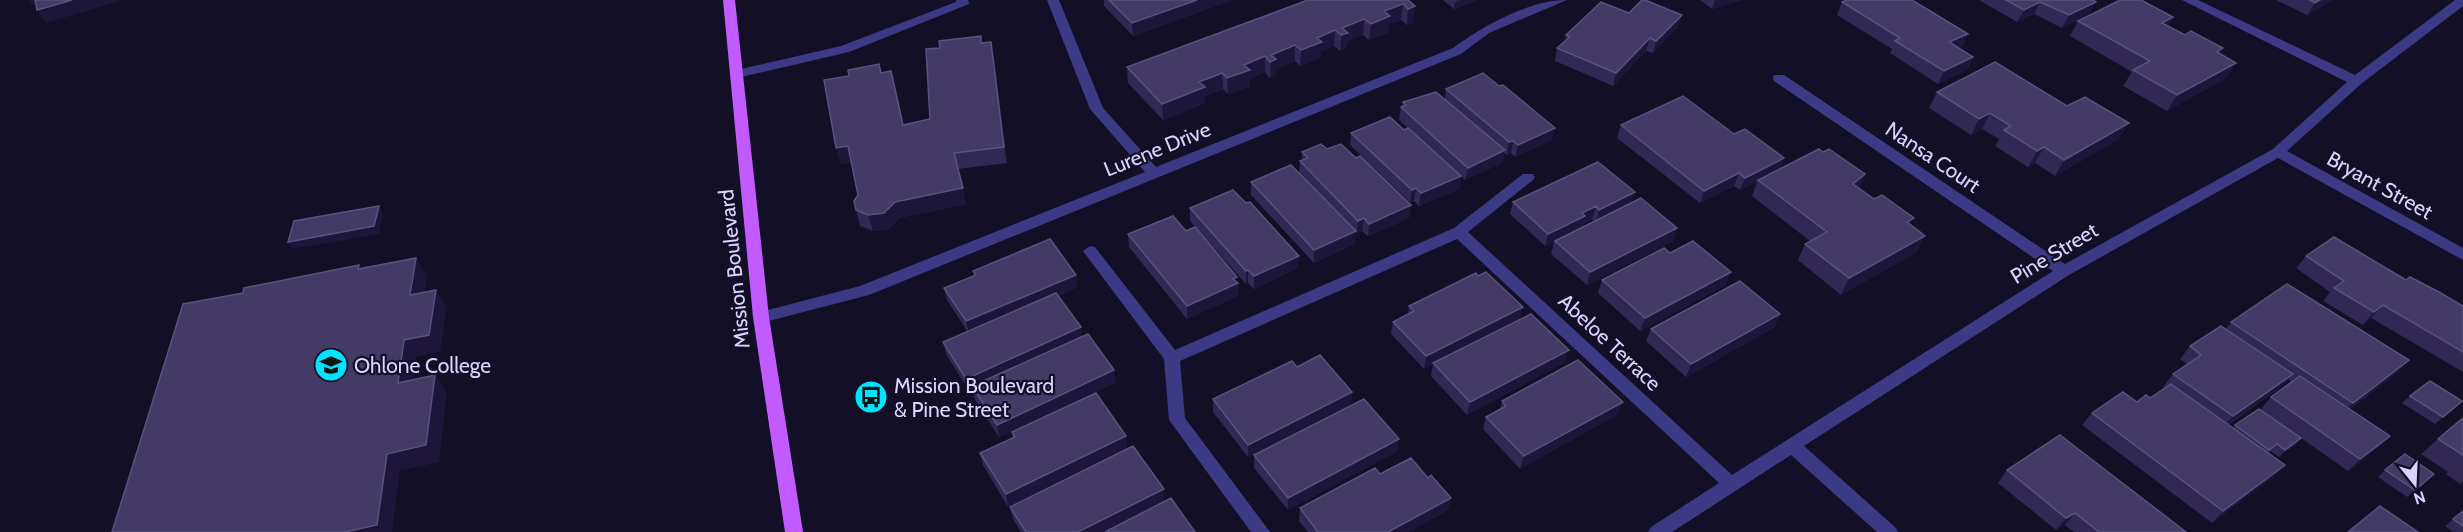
<svg xmlns="http://www.w3.org/2000/svg" width="2463" height="532" viewBox="0 0 2463 532" font-family="Cabin,sans-serif">
<style>
.lines{fill:none;stroke-linecap:round;stroke-linejoin:round}
.minor{fill:#3d3a85;fill-rule:evenodd}
.major{fill:#c25bff;fill-rule:evenodd}
.wall{fill:#312854;fill-rule:evenodd}
.shaded-wall{fill:#1d163a}
.building{fill:#433a66;stroke:#5a527e;stroke-width:1.5}
.labels{text-anchor:middle;dominant-baseline:central;stroke-width:4.5;stroke-linejoin:round;paint-order:stroke}
.street-label{font-size:21px;fill:#d9d4ff;stroke:#130f26}
.poi-label{font-size:21px;fill:#d9d4ff;stroke:#130f26;text-anchor:start}
</style>
<rect width="100%" height="100%" fill="#130f26"/>
<g class="lines">
<!-- minor -->
<path class="minor" d="M956,0h12l1,4 -120,48 -112,26 -6,-4 6,-4 104,-24 115,-44z
M1047,0h12l44,108 53,59 297,-119c30,-22 76,-48 114,-48l-78,33 -28,21 -592,241 -108,28 -5,-2 -3,-4 3,-4 104,-27 285,-114 -55,-63z
M2182,0h16l157,75 100,-75h8v6l-102,78 -74,67 176,97v12l-185,-102 -209,117 -265,171 91,81 3,5h-21l-86,-77 -119,77h-24l3,-5 68,-44 -262,-244 -277,122 5,57 85,114h-19l-82,-112 -5,-61 -81,-108 7,-5 5,1 80,103 279,-122 69,-54h10l2,3 -2,3 -65,52 264,243 321,-204 -279,-190 -1,-3 1,-3h10l281,189 208,-115 74,-67z"/>
<!-- major -->
<path class="major" d="M723,0h12l34,317 34,215h-18l-32,-215z"/>
</g>
<!-- wall -->
<path class="wall" d="M1104,0h128l-99,36 -29,-30z
M1408,0l6,22 -7,3 -6,-5 -12,4v8l-20,8 -6,-5 -16,6 -1,7 -6,3 -6,-5 -13,5v7l-21,8 -5,-5 -19,8v6l-6,3 -5,-6 -15,7v7l-22,8 -5,-5 -18,7v7l-42,17 -35,-37 -1,-16z
M1443,0h34l-23,9z
M1700,0h42l-30,9z
M1979,0h114l3,2 -7,12 -27,14 -28,-14 -17,8z
M2276,0h57l-26,15z
M1842,2l126,32 -6,12 -4,2 15,9 -6,13 -29,14 -48,-31 2,-4 -55,-34z
M1629,13l49,14 -25,26 -7,-2 -33,35 -58,-25 2,-13 8,-7 1,-6z
M2173,17l-5,9 52,28 6,24 -59,33 -44,-25 9,-14 -62,-36 8,-15z
M982,43l12,15 13,105 -49,6 8,35 -67,14 -10,11 -16,2 -13,-5 -4,-16 2,-15 -7,-33 -10,2 -5,-16 45,-75 22,52 27,-6z
M1446,89l106,51 -37,17 -4,-4 -4,2 -3,-2 -2,10 -37,17 -4,-4 -2,13 -40,17 -5,-5 -4,1 -60,-57 1,-12 53,-3 33,24 -38,-34 2,-13h1l1,-5 42,-3z
M1937,92l182,47 -64,37 -20,-13 -7,4 -33,-21 4,-7 -17,-10 -11,6 -42,-27z
M1621,125l113,9 50,24 -4,11 43,-17 42,22 -6,14 51,36 7,28 -76,43 -43,-35 7,-16 5,-3 -58,-45 5,-14 -17,8 -6,-4 -34,17 -83,-65z
M1327,149l29,9 55,47 -2,13 -41,18 -6,-5 -5,2 -2,-1 -1,12 -40,19 -63,-68v-13l48,-8 1,-13 2,-1v-8z
M1513,202l119,1 41,38 -86,44 -36,-31 3,-12 -9,4 -35,-32zM1592,219l2,2 -12,6 1,-3z
M1190,208l108,60 -44,21 -6,-6 -2,1 -56,-63z
M1186,231l52,52v13l-51,23 -58,-72 -1,-13z
M1670,253l56,32 -86,46 -42,-38 4,-13z
M2306,256l100,24 57,26v66l-92,-54 -8,7 -40,-24 7,-9 -34,-24z
M973,271l103,4 1,12 -19,9 24,40 32,34 1,13 -116,54 -25,-39 -2,-9 -3,2 -23,-37 -3,-12 24,-11 -20,-31 -3,-12 30,-12z
M1409,306l111,13 45,43 -98,53 -36,-39 2,-12 -9,5 -33,-35 2,-12 15,-8z
M2231,322l166,51 -47,36 40,27 -13,12 -29,23 -47,-33 -6,7 -16,12 -9,-6 -2,2 17,12 -12,12 -61,46 -130,-98 10,-12 58,-15 15,-10 -2,-1 10,-13 14,-10 -7,-5 10,-13 36,-17zM2288,379l4,3 -21,15 -11,13 -25,15 -3,3 -4,-3 54,-39z
M1775,327l-89,50 -40,-36 5,-12z
M1297,367l55,25 -1,12 -103,53 -35,-45v-13z
M2410,396l52,5 -27,23 -33,-21z
M1502,401l116,13 -98,55 -37,-40 3,-12 14,-8z
M2463,418v63l-3,3 -14,-10 2,-2 -27,-18 17,-15z
M1012,432l114,4 1,13 -119,58 -25,-42 -3,-12 33,-15z
M1397,451l-109,59 -34,-42v-13z
M2007,470l179,62h-112l-9,-7 -9,5 -58,-47z
M2385,470l49,4 -27,23 -29,-20z
M1380,474l48,4 20,32 -40,22h-100l-9,-11 1,-13z
M1164,489v12l-60,31h-83l-8,-13 -3,-12z
M2463,511v21h-10l-8,-6z"/>
<!-- shaded-wall -->
<path class="shaded-wall" d="M29,0h11l2,2 -9,3z
M72,0h51l-77,23 -9,-13z
M1197,0h35l-99,36 -1,-13z
M1460,0h17l-23,9 1,-7z
M1715,0h27l-30,9z
M2320,0h13l-26,15 8,-12z
M2040,2l-6,12 -17,8 7,-12z
M2096,2l-7,12 -27,14 7,-13z
M1403,4l-2,16 -12,4v8l-20,8 2,-16 13,-13z
M1415,6l-1,16 -7,3 1,-16z
M1682,15l-4,12 -25,26 3,-12z
M2173,17l-10,16 -1,-10z
M1364,19l-1,16 -16,6 -1,7 -6,3 2,-23z
M1335,30l-1,16 -13,5v7l-21,8 1,-16 16,-12z
M1968,34l-6,12 -19,9 6,-13z
M1650,38l-4,13 -33,35 3,-13z
M991,42l3,16 13,105 -3,-16z
M1295,45v16l-19,8v6l-6,3 1,-23z
M1265,56v16l-15,7v7l-22,8 -1,-16 17,-13z
M1973,57l-6,13 -29,14 6,-13z
M2236,63l-10,15 -59,33 10,-16z
M1222,73l1,16 -18,7v7l-42,17 -1,-16 37,-22z
M1990,113l-8,16 -11,6 8,-16z
M2129,123l-10,16 -64,37 9,-16z
M1555,128l-3,12 -37,17 3,-12z
M1513,141l-2,12 -4,2 2,-13z
M848,146l4,16 -11,2 -5,-16z
M2044,147l-9,16 -7,4 9,-16z
M1505,150l-3,13 -37,17 3,-12z
M1784,158l-5,13 -21,9 -1,2 -17,8 5,-12z
M1739,173l-5,13 -34,17 4,-12z
M1865,174l-8,17 -4,-7z
M1461,176l-2,13 -40,17 2,-13z
M963,188l3,16 -67,14 -10,11 -16,2 -5,-16 27,-13z
M1416,188l-2,13 -4,1 2,-12z
M1635,192l-4,13 -35,17 3,-12z
M1411,205l-2,13 -41,18 1,-12z
M379,206l4,8 -4,20 -86,15 -5,-7z
M1596,206l-4,13 -9,5 -1,5 -27,12 -1,1 -9,4 3,-12 34,-21z
M1364,218l-2,13 -5,2 1,-12z
M1914,218l-8,16 1,-12z
M1677,228l-4,13 -86,44 3,-13z
M1356,231l-2,13 -40,19v-13z
M1925,236l-8,16 -76,43 8,-17z
M1299,256l-1,12 -44,21v-13z
M416,258l11,18 -5,37 -12,-18z
M1248,270v13l-2,1v-13z
M1731,272l-5,13 -86,46 5,-13z
M1076,275l1,12 -108,47 -3,-13z
M1237,277l1,19 -51,23v-13z
M436,290l11,18 -7,44 -24,5 -6,44 -12,-18 6,-43z
M2383,305l-12,13 -8,7 11,-13z
M1523,307l-3,13 -96,49 2,-13z
M1780,314l-5,13 -89,50 5,-13z
M1081,327l2,13 -111,46v3l-3,2 -3,-12z
M1569,350l-4,12 -98,53 3,-13z
M2409,360l-12,13 -56,42 12,-12z
M1114,370l1,13 -116,54 -2,-12z
M2293,374l-11,12 -60,42 11,-12z
M435,375l12,17 -8,70 -39,9 -8,61h-47l42,-78z
M1352,392l-1,12 -103,53v-12z
M1623,402l-5,12 -98,55 4,-13z
M1126,436l1,13 -119,58 -2,-13z
M2390,436l-13,12 -29,23 12,-12z
M2301,438l-6,7 -16,12 6,-7z
M1399,439l-2,12 -109,59v-12z
M2285,465l-12,12 -61,46 11,-12z
M1164,489v12l-60,31h-26z
M1451,498l-3,12 -40,22h-20z
M2075,513l-10,12 -9,5 10,-12z"/>
<!-- building -->
<path class="building" d="M35,0h37l-35,10z
M1109,0h88l-65,23z
M1308,0h100l7,6 -7,3 -5,-5 -19,7 6,5 -19,8 -7,-5 -22,9 6,5 -7,2 -6,-5 -18,8 5,4 -21,8 -6,-5 -24,10 5,4 -6,3 -5,-6 -21,9 6,5 -23,8 -5,-5 -23,9 6,5 -43,17 -35,-37z
M1642,0h3l37,15 -26,26 -6,-3 -34,35 -59,-25 13,-11 -4,-2 35,-33 28,11z
M1847,0h65l56,34 -19,8 24,15 -29,14 -49,-30 5,-3 -58,-36z
M2006,0h87l3,2 -27,13 -29,-13 -16,8z
M2120,0h21l32,17 -11,6 23,12 6,-4 32,17 -6,4 19,11 -59,32 -44,-25 17,-9 -72,-40z
M2310,0h10l-5,3z
M981,36v7l10,-1 13,105 -50,6 9,35 -68,14 -11,11 -16,2 -12,-5 -2,-9 4,-6 -10,-49 -12,2 -12,-68 25,-4 -1,-6 31,-6 2,9 10,-2 12,54 27,-6 -4,-70 14,-1 -1,-7z
M1995,62l72,44 18,-9 44,26 -65,37 -20,-13 -7,4 -33,-21 7,-4 -21,-13 -11,6 -42,-27z
M1483,73l16,13 4,-1 52,43 -37,17 -5,-4 -4,1 -63,-53z
M1436,92l69,58 -37,18 -67,-61 5,-2 -3,-3z
M1683,96l51,38 11,-5 39,29 -39,20 -6,-5 -35,18 -83,-66z
M1390,117l14,13 4,-2 53,48 -40,17 -5,-5 -4,2 -61,-57z
M1321,144l6,5 14,-5 15,14 4,-2 51,49 -42,19 -5,-6 -6,3 -58,-60 8,-3 -6,-6z
M1819,149l4,3 6,-3 36,25 -12,10 21,15 8,-4 32,23 -7,4 18,14 -76,42 -44,-34 22,-12 -69,-52z
M1598,162l37,30 -36,18 -3,-4 -14,7 3,3 -37,18 -35,-32z
M1291,165l65,66 -42,19 -63,-68z
M1233,190l13,13 4,-1 49,54 -45,20 -6,-6 -2,1 -56,-63z
M1641,198l36,30 -87,44 -35,-31z
M379,206l-5,20 -86,16 6,-21z
M1173,216l13,15 9,-4 42,50 -4,2 5,4 -51,23 -59,-72z
M2334,237l72,43 4,-3 29,15 24,14v46l-80,-47 -9,7 -40,-24 10,-7 -38,-25z
M1050,239l26,36 -110,46 -22,-33 32,-13 -3,-4z
M1693,241l38,31 -86,46 -43,-38 62,-32 6,5z
M416,258l-6,37 26,-5 -7,45 -25,5 -6,43 37,-8 -9,70 -39,9 -10,71 -32,7h-233l71,-228 60,-11 1,-5 115,-23 -1,4z
M1486,272l37,35 -97,49 -33,-34 21,-11 -5,-5 67,-33 2,3z
M1740,281l40,33 -89,50 -40,-35z
M2287,284l122,76 -56,43 -122,-81z
M1056,293l25,34 -115,52 -23,-37z
M1531,314l38,36 -99,52 -37,-39z
M2221,326l72,48 -60,42 -60,-42 28,-19 -11,-9z
M1088,334l26,36 -117,55 -25,-39z
M1320,355l32,37 -104,53 -35,-46 79,-38 5,6z
M1578,360l45,42 -99,54 -38,-39 20,-11 -4,-5z
M2300,376l90,60 -30,23 -89,-62z
M2430,381l32,20 -19,16 -33,-21z
M2171,384l114,81 -62,46 -131,-98 31,-21 14,10 9,-7 4,3z
M1096,393l30,43 -120,58 -26,-41 35,-16 -3,-5z
M1364,399l35,40 -111,59 -34,-43z
M2259,409l42,29 -16,12 -8,-6 -8,6 -34,-25z
M2463,418v37l-25,-16z
M2060,435l126,97h-87l-24,-19 -9,5 -59,-48z
M1133,446l31,43 -86,43h-52l-16,-25z
M2405,454l29,20 -19,16 -30,-20z
M1411,458l17,20 3,-3 20,23 -63,34h-70l-18,-24 75,-40 5,6z
M1171,498l24,34h-90z
M2380,506l38,26h-70z
M2463,511v15l-10,-7z"/>
<!-- icons -->
<defs>
<symbol id="university-disc" viewBox="-11 -11 22 22"><circle r="9.5" fill="#00e5ff" stroke="#130f26"/><path d="M0-5L7-2L0 1L-7-2ZM-4 1L0 2.5L4 1V4Q0 6-4 4Z" fill="#111"/></symbol>
<symbol id="bus-disc" viewBox="-11 -11 22 22"><circle r="9.5" fill="#00e5ff" stroke="#130f26"/><path d="M-5-6H5V4H4V6H2V4H-2V6H-4V4H-5ZM-3.5-4V0h7V-4ZM-3.5 1.2v1.5H-2V1.2ZM2 1.2v1.5H3.5V1.2Z" fill="#111"/></symbol>
</defs>
<g fill-rule="evenodd">
<use href="#university-disc" x="312" y="346" width="38" height="38"/>
<use href="#bus-disc" x="852" y="378" width="38" height="38"/>
</g>
<g class="labels">
<!-- street labels -->
<g class="street-label">
<text transform="translate(1157 149) rotate(-22)">Lurene Drive</text>
<text transform="translate(1933 157) rotate(34)">Nansa Court</text>
<text transform="translate(2380 185) rotate(29)">Bryant Street</text>
<text transform="translate(2054 253) rotate(-31)">Pine Street</text>
<text transform="translate(734 269) rotate(-96)">Mission Boulevard</text>
<text transform="translate(1610 342) rotate(43)">Abeloe Terrace</text>
</g>
<!-- poi labels -->
<g class="poi-label">
<text x="354" y="365">Ohlone College</text>
<text x="894" y="385">Mission Boulevard<tspan x="894" dy="24">&amp; Pine Street</tspan></text>
</g>
</g>
<!-- north arrow -->
<g transform="translate(2415 484) rotate(162)" stroke="#130f26" stroke-width="4.5" paint-order="stroke">
<path d="M0-4.5L10 22L0 15L-10 22Z" fill="#d9d4ff"/>
<text y="-9" font-size="16" font-weight="bold" text-anchor="middle" fill="#d9d4ff">N</text>
</g>
</svg>
